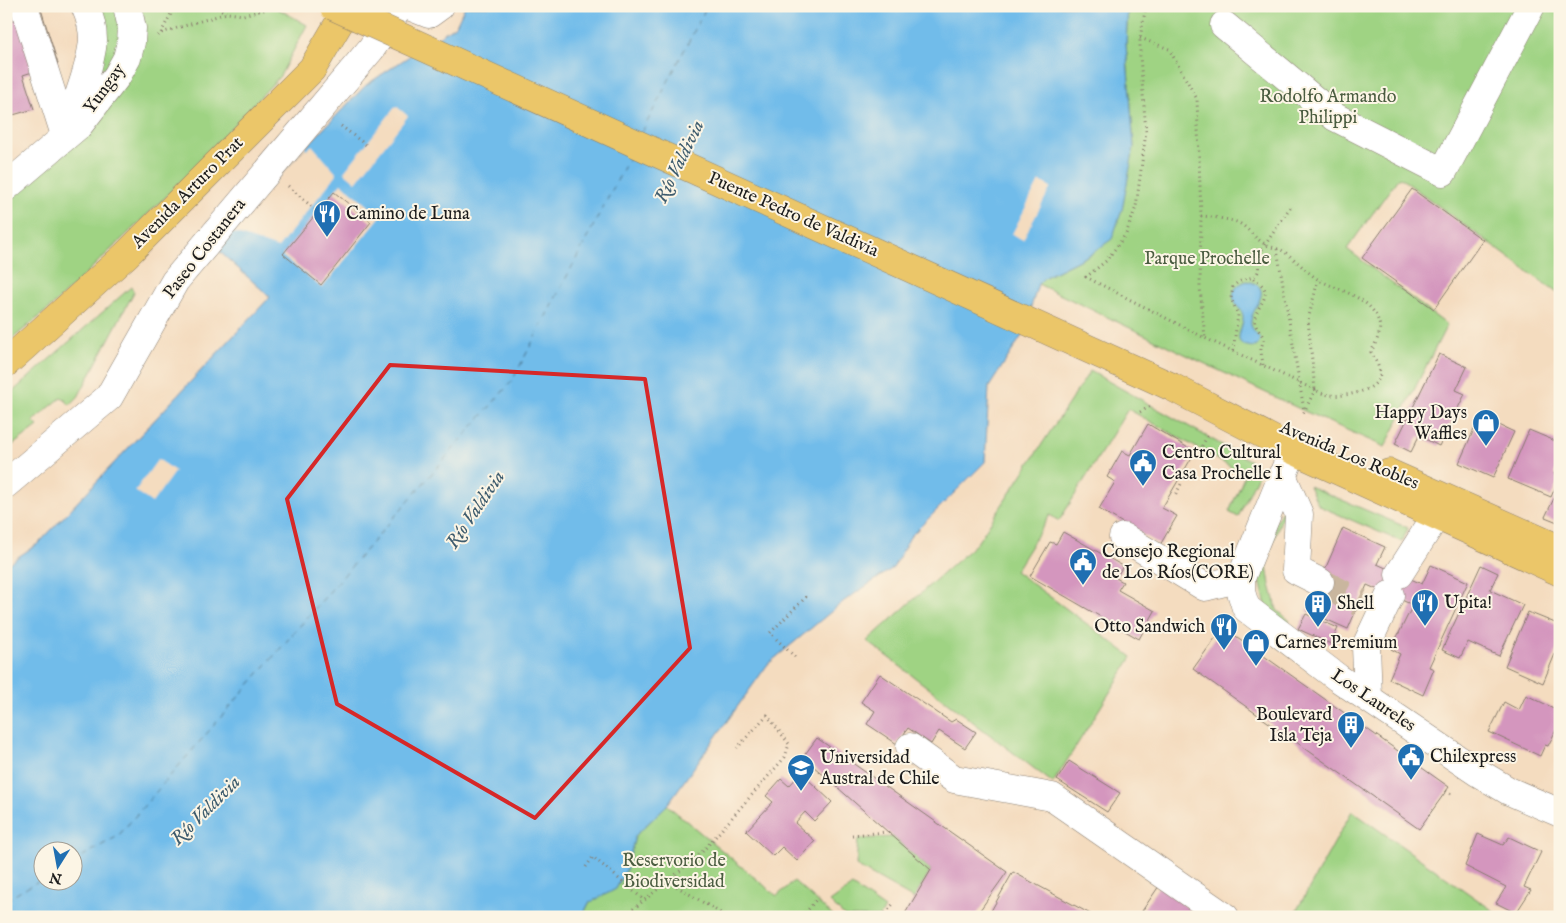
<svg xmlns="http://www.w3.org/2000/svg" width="1566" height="923" viewBox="0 0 1566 923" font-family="'IM FELL English',serif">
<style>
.green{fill:#9fd383;stroke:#5e7850}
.water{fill:#71bcea;stroke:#466c83;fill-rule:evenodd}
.pier{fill:#f4dcbf}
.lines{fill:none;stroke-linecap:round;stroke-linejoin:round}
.ferry{stroke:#3e5c6e;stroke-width:1;stroke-dasharray:6 5;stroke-linecap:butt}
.building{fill:#d496be}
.minor-tunnel{stroke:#c9b69e;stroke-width:28;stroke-dasharray:28 14;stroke-linecap:butt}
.minor-casing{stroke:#887c6e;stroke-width:29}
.major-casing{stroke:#887c6e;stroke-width:29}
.path{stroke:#887c6e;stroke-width:3;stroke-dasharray:1 4;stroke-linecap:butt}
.minor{stroke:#fff;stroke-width:28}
.major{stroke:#ebc669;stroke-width:28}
.major-bridge-casing{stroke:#887c6e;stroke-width:29;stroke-linecap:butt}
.major-bridge{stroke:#ebc669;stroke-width:28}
.marked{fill:none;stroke:#d62828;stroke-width:4;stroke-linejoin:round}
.labels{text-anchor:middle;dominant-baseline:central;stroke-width:4;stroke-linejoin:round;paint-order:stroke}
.street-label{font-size:18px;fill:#1c1c1c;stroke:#fcf5e5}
.park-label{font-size:18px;fill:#4a5c40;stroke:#fcf5e5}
.poi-label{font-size:18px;fill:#1c1c1c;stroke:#fcf5e5;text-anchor:start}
.water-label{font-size:19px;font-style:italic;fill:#3e5c6e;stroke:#fcf5e5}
</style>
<rect width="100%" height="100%" fill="#fcf5e5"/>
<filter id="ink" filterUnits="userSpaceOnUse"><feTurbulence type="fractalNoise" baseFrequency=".02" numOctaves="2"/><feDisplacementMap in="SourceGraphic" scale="10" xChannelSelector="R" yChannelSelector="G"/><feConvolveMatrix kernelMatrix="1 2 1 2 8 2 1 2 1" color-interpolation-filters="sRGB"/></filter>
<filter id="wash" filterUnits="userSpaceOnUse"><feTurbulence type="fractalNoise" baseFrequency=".0096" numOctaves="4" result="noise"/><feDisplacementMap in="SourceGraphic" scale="20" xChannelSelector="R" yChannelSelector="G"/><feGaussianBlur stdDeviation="1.12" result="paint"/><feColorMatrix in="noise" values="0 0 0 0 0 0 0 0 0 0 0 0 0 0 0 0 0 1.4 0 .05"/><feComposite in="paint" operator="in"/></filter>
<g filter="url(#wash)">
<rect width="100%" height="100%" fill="#f4dcbf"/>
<!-- green -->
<path class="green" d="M99,6h18l3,33 -7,20 -21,25z
M141,6h132l34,19 -27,51 -110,117 -119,114 -45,37v-140l71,-67 68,-106z
M1128,6h432v289l-161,-118 -52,72 100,76 -62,122 -81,-36 -266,-127 7,-7 46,-23 43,-107 -8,-103z
M131,287l3,5 -56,105 -8,8 -8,-8 -29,24 5,5 -32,24v-39l5,-4 -1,-13z
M1090,371l166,93 2,11 -20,42 -9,-5 16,-37 -117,-66 -69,112 -9,-6 -35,56 117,86 -79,126 -186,-142 110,-98z
M1309,486l99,42 -6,14 -83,-36z
M1289,499l-23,60 4,26 7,25 13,11 -7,7 -15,-14 -11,-46 5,-23z
M667,805l110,91 17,-15 40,36h-252l7,-14 27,-15 11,-20 8,-32z
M1352,811l150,106h-209z
M893,837l38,33 -17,29 -58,-33 2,-27z
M852,886l33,23 -6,8h-34l-15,-15z"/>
<!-- water -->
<path class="water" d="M465,6h663l-2,38 8,103 -12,63 -10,29 -21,15 -46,23 -7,7 -15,50 -34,53 -4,75 -75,75 -17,31 -49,33 -76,63 -101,141 -32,31 -8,32 -11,21 -27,14 -7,14h-576v-352l33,-22 231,-246 -50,-45 13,-24 72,-80 61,-63 90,-60zM42,850h30v30h-30z
M1247,281c29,6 5,26 4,40 -1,7 4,12 9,17l-1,5 -3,4c-30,-1 -11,-18 -13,-31 -1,-7 -6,-8 -8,-14 -5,-10 2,-18 12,-21z"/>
<!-- pier -->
<path class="pier" d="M396,106l12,10 -52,66 -12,-10z
M312,145l25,29 -59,74 -47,-16 74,-84 2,2z
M1039,181l12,6 -28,53 -11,-6z
M341,183l40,33 -59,72 -40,-32z
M158,459l17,12 -23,32 -17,-12z"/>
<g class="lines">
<!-- ferry -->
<path class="ferry" d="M642,132l65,-126
M72,862l46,-26 394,-455 118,-225
M6,900l36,-21"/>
</g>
<g id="blocks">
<!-- building -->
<path class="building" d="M6,6h34l18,58 -35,11 11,34 -28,8z
M1412,189l71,51 -49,69 -72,-51z
M334,192l37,30 -50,63 -38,-31z
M1439,354l28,13 -11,23 9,4 -26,52 -20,-10 -8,16 -16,-8z
M1480,416l34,16 -21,46 -34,-15z
M1148,424l47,28 -33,56 15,8 -17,29 -61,-36 16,-27 -8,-5 15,-26 8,4z
M1529,430l31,13v18l-6,13 6,3 -9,20 -43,-18z
M1560,486v37l-15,-6z
M1343,528l42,19 -8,17 45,20 9,-19 37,17 -39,85 5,2 -11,26 -34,-16 11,-25 -9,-5 22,-44 -46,-20 -19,44 -41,-18z
M1063,532l60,34 -7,12 7,4 -5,8 37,21 -16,28 -109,-63 20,-34 6,2z
M1481,565l17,8 -8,17 33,15 -24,51 -31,-14 -8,16 -18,-8z
M1528,612l32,13v17l-17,41 -38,-17z
M1306,614l32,14 -7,16 -33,-15z
M1223,627l226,160 -30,42 -226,-160z
M880,674l71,48 5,-3 20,13 -11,16 -26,-17 -8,13 -23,-16 -11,16 -30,-20 8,-13 -14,-9z
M1526,695l34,16v11l-12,24 -3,-1 -5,11 -51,-24 15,-30 15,8z
M817,738l190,134 -32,45h-72l28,-47 -128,-113z
M1069,761l51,32 -13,19 -50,-32z
M801,773l31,29 -18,19 -9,-9 -10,11 20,18 -18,20 -15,-14 -9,9 -27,-25 27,-29 -7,-6 15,-17 8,7z
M1478,834l25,11 6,-8 32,15 -17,35 7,3 -15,23 -20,-10 10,-16 -41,-21z
M1013,872l83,45h-98l-7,-6z
M1159,886l41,31h-62z"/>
</g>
</g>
<g filter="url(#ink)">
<use href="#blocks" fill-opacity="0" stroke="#887c6e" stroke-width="1"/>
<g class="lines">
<!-- minor-tunnel -->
<path class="minor-tunnel" d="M1320,582l40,21"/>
<defs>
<path id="minor" d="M24,6l41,129
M409,6l20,8 11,-8
M1224,25l111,92 108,55 88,-166
M66,131c9,-25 25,-65 27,-91 0,-12 -3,-23 -8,-34
M6,187l73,-62 38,-49 10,-18 4,-16 1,-14 -5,-22
M1293,450l-52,128v14l5,16 92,70 139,94 32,19 51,22
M1282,475l17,39 -3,56 24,12
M6,484l103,-87 66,-116 196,-232 29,-43
M1123,537l82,50 36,-9
M1399,574l37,-58
M1368,697l-2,-51 24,-51
M910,747l44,32 98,18 173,120"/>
<path id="major" d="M6,363l120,-108 186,-186 37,-63
M1172,387l121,63 267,122
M1389,473l171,76"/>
</defs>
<!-- minor casing -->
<use href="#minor" class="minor-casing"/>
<!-- major casing -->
<use href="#major" class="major-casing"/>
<!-- path -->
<path class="path" d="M212,6l14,6
M1146,6l-6,32v18l6,76 -10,75 -10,27 -20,27 -20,16 119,61 110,52 -13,26
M161,33l14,-27
M158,36l3,-3 66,-20 16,2 24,-6 1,-3
M1140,38l29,11 28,50 4,117 -1,71 5,51
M341,126l25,19
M288,186l30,26
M1201,216c6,0 33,4 38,7 9,5 16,16 26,21 6,4 13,4 18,7 13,8 23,21 36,29 19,10 51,17 59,40 5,11 -2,22 -7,32 3,6 9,15 9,22 -2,18 -36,23 -50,21 -5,0 -10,-3 -15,-5l-7,-70 10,-40
M1277,249l27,161
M1253,279c27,14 1,26 2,42 0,8 7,11 8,17 1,4 -2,8 -2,12 0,5 2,11 2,16
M1233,351l5,-36 -7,-17 2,-11c12,-15 31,-1 24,-30l34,-51
M1140,412l11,-6
M1202,446l6,-11
M1176,494l5,-10
M795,657l-25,-24 39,-39
M1446,791l5,3
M852,835l35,-3
M586,867l7,-10 51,43
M668,881l34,-29 83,-95 4,-13 -22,-29 -30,33
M627,917l5,-7 36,-29 59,36
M802,917l14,-17
M882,917l12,-14"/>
<!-- minor -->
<use href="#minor" class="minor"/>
<!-- major -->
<use href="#major" class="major"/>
<defs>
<path id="major-bridge" d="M333,6l839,381"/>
</defs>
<!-- major-bridge casing -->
<use href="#major-bridge" class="major-bridge-casing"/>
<!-- major-bridge -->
<use href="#major-bridge" class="major-bridge"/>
</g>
</g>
<!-- marked area -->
<path class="marked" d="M390,365l255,14 45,269 -155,170 -198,-114 -50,-205z"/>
<!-- icons -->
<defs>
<symbol id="restaurant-pin" viewBox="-11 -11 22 30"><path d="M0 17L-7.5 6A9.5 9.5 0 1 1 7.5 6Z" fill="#1f6fb2" stroke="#fcf5e5"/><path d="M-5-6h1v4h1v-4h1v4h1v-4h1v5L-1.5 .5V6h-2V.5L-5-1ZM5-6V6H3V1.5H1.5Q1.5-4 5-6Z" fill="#fff"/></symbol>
<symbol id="shop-pin" viewBox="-11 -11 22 30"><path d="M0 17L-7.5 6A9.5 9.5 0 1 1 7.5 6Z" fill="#1f6fb2" stroke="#fcf5e5"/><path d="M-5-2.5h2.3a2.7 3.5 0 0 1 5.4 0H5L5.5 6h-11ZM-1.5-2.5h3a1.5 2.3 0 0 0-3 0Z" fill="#fff"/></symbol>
<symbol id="civic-pin" viewBox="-11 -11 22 30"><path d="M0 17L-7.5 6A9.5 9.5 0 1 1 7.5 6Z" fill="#1f6fb2" stroke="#fcf5e5"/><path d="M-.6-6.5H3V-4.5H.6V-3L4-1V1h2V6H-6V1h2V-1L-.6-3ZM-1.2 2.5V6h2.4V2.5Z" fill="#fff"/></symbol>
<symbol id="building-pin" viewBox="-11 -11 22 30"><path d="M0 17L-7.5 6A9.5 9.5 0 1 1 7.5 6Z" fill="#1f6fb2" stroke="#fcf5e5"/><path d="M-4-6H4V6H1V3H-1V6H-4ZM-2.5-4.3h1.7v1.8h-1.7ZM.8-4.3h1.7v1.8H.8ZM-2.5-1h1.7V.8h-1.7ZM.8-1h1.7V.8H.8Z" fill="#fff"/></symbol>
<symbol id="university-pin" viewBox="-11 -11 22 30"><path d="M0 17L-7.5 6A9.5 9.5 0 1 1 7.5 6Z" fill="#1f6fb2" stroke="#fcf5e5"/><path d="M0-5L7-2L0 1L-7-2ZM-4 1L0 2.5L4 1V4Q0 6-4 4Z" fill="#fff"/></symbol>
</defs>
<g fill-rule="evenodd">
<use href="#restaurant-pin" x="311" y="198" width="32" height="43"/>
<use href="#shop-pin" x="1470" y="407" width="32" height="43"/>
<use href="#civic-pin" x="1127" y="447" width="32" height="43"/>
<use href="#civic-pin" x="1067" y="546" width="32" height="43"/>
<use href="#restaurant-pin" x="1409" y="587" width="32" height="43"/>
<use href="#building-pin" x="1302" y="588" width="32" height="43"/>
<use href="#restaurant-pin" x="1208" y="611" width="32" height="43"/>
<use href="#shop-pin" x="1240" y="627" width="32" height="43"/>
<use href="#building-pin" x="1335" y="709" width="32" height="43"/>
<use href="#civic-pin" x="1395" y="741" width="32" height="43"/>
<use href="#university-pin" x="785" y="752" width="32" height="43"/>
</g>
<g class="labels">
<!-- street labels -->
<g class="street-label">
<text transform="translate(105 89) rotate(-54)">Yungay</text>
<text transform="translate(188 193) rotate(-45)">Avenida Arturo Prat</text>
<text transform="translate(793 215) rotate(24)">Puente Pedro de Valdivia</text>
<text transform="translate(205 249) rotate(-52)">Paseo Costanera</text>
<text transform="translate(1349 456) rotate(23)">Avenida Los Robles</text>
<text transform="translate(1373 701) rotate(34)">Los Laureles</text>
</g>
<!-- park labels -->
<g class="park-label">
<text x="1328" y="97">Rodolfo Armando<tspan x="1328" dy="21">Philippi</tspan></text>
<text x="1207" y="259">Parque Prochelle</text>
<text x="674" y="861">Reservorio de<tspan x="674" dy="21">Biodiversidad</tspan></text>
</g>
<!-- poi labels -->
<g class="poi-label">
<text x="346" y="214">Camino de Luna</text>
<text x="1467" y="413" text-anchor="end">Happy Days<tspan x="1467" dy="21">Waffles</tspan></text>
<text x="1162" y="453">Centro Cultural<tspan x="1162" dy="21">Casa Prochelle I</tspan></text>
<text x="1102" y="552">Consejo Regional<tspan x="1102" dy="21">de Los Ríos(CORE)</tspan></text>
<text x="1444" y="603">Upita!</text>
<text x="1337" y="604">Shell</text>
<text x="1205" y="627" text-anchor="end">Otto Sandwich</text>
<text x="1275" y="643">Carnes Premium</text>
<text x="1332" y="715" text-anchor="end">Boulevard<tspan x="1332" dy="21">Isla Teja</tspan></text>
<text x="1430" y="757">Chilexpress</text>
<text x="820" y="758">Universidad<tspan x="820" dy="21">Austral de Chile</tspan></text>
</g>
<!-- water labels -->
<g class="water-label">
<text transform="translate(680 162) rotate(-64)">Río Valdivia</text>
<text transform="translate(476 510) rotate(-56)">Río Valdivia</text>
<text transform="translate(206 811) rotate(-45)">Río Valdivia</text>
</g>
</g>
<!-- margin -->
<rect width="1566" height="923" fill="none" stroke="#fcf5e5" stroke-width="25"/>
<!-- north arrow -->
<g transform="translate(58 866) rotate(191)"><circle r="24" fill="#fcf5e5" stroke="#a29e95"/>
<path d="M0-4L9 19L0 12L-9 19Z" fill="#1f6fb2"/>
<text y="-8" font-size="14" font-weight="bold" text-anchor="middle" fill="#1c1c1c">N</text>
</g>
</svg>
